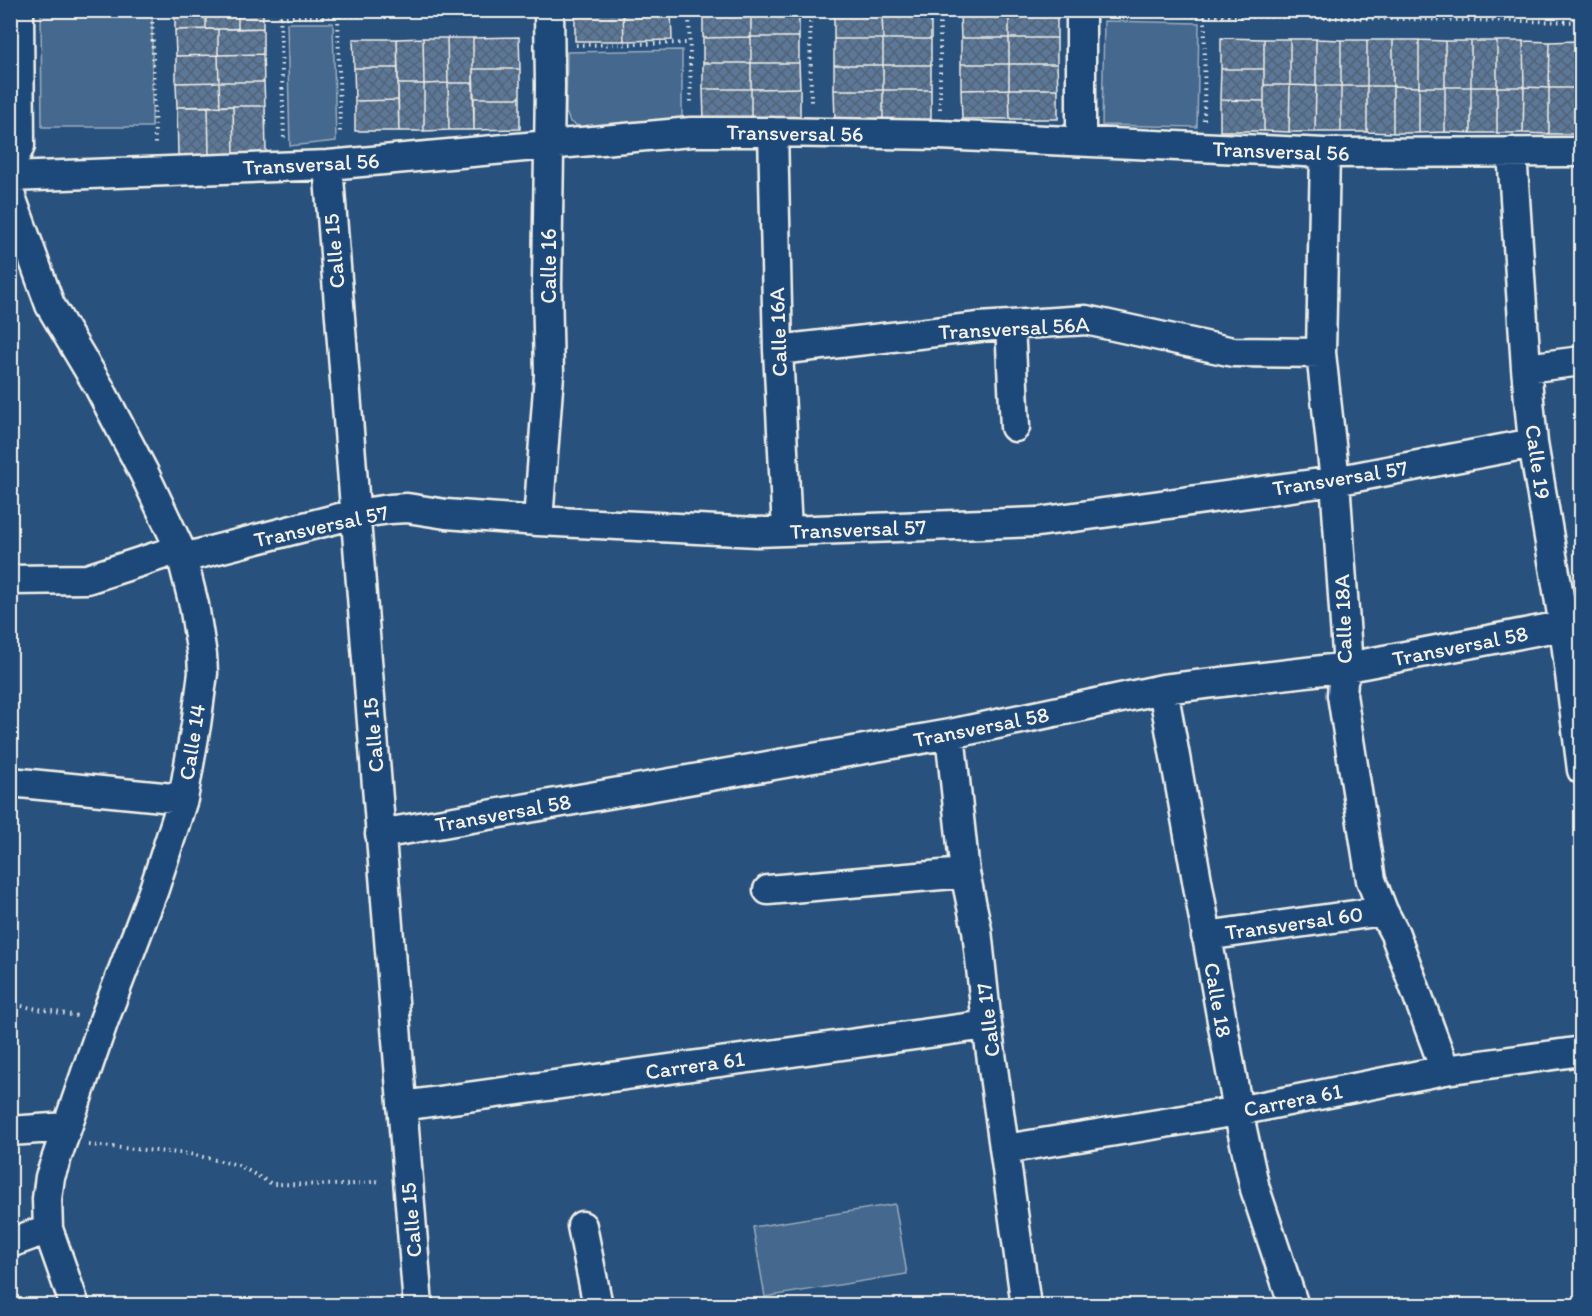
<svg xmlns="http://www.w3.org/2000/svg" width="1592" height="1316" viewBox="0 0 1592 1316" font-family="Itim,sans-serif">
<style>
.green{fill:#45688e;stroke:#9cacbb;stroke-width:1.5}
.building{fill:url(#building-cross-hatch);stroke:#f4f1e8;stroke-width:1.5}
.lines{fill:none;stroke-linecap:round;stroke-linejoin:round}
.minor-casing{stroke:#f4f1e8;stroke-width:33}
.path{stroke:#f4f1e8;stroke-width:4;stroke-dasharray:1.5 4.5;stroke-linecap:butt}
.minor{stroke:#1f4a7a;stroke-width:28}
.labels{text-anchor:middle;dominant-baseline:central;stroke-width:4.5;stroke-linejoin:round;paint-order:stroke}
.street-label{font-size:22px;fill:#f4f1e8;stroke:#1f4a7a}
</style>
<defs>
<pattern id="building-cross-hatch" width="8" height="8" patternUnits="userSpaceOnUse" patternTransform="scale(1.5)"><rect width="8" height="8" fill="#5b7899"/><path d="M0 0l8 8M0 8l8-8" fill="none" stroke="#536274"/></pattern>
</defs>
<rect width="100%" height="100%" fill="#28517e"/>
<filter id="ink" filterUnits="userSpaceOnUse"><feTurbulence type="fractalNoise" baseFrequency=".0167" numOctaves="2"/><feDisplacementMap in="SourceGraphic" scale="12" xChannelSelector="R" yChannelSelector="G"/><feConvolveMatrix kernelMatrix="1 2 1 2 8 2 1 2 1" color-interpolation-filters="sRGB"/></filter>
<g filter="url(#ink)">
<!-- green -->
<path class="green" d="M41,11h111v116h-110z
M1104,21l95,2 -2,104 -95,-2z
M287,23h46l3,118 -46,5z
M682,50v69l-102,8 -10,-5 -4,-10 1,-60z
M895,1204l12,70 -142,23 -12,-70z"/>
<!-- building -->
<path class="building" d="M175,10h31v19l-31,1z
M206,10h32v19h-32z
M238,10h25v18l-25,1z
M575,10h48v2h-48z
M623,10h48v2h-48z
M703,10h48v2h-48z
M751,10h48v2h-48z
M834,10h48v3l-48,1z
M882,10h49v3h-49z
M960,10h49v3h-49z
M1009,10h48v2l-48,1z
M575,12h48l1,29h-49z
M623,12h48l1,28 -48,1z
M703,12h48v25l-48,1z
M751,12h48v25h-48z
M1057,12v26h-48v-25z
M882,13h49v26h-48z
M882,13l1,26h-49v-25z
M960,13h49v25h-48z
M263,28v26l-45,1v-26z
M218,29v26l-42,1 -1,-26z
M519,37l1,32h-47v-31z
M751,37h48v26h-48z
M751,37v26h-48v-25z
M423,38h24l1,45 -24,1z
M423,38l1,46h-26l-1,-45z
M447,38h26v45h-25z
M961,38h48v26h-48z
M1009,38h48v26h-48z
M1221,38l43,1v30h-43z
M353,39h44l1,29h-44z
M834,39h49v26h-49z
M883,39h48v26h-48z
M1264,39h26v46h-26z
M1290,39h26v47l-26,-1z
M1316,39l25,1v46h-25z
M1341,40h26v46h-26z
M1367,40h26v46h-26z
M1393,40h26v47l-26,-1z
M1419,40l26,1v46h-26z
M1445,41h26v46h-26z
M1471,41h26v46h-26z
M1497,41h26l1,46h-27z
M1523,41l27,1 -1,46 -25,-1z
M1576,41v47h-27l1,-46z
M1576,41l6,1v46h-6z
M263,54l1,28h-45l-1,-27z
M218,55l1,27 -43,1v-27z
M703,63h48v26h-48z
M751,63h48l1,25 -49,1z
M961,64h48v25l-48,1z
M1009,64h48l1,25h-49z
M834,65h49v25h-49z
M883,65h48v25h-48z
M354,68h44v32l-43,1z
M473,69h47v29h-46z
M1221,69h43v32l-44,-1z
M219,82l1,24 -43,1 -1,-24z
M219,82h45l1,24h-45z
M448,83h25l1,47h-25z
M448,83l1,47 -25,1v-47z
M398,84h26v47h-25z
M1264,85h26l-1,47 -25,-1z
M1290,85l26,1 -1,46h-26z
M1316,86h25v46h-26z
M1341,86h26v46h-26z
M1367,86h26v47l-26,-1z
M1393,86l26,1v46h-26z
M1419,87h26v45l-26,1z
M1445,87h26v46l-26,-1z
M1471,87h26v46h-26z
M1497,87h27l-1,46h-26z
M1524,87l25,1v46l-26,-1z
M800,88v31l-49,1v-31z
M1549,88h27v46h-27z
M1576,88h6v46h-6z
M703,89h48v31h-47z
M1009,89h49v30h-48z
M1009,89l1,30h-48l-1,-29z
M834,90h49v30h-48z
M883,90h48v30h-48z
M474,98h46v31l-46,1z
M398,100l1,31h-44v-30z
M1220,100l44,1v30h-44z
M233,106l1,48 -25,1 -1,-48z
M233,106h32l1,48h-32z
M177,107h31l1,48h-31z"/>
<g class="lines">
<defs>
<path id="minor" d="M1081,10v131
M773,132l5,218 9,181
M1512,152l14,216 7,75 31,183 18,144
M1325,153l-4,200 14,128 13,186 -5,14 -1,14 29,185 12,31 12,23 50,136
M328,165l90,1141
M10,166l10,-20 -1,-136
M10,177l318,-12 363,-33h82l166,3 386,18 257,-1
M10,194l40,111 49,82 45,86 36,76 14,56 8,50 1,18 -7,52 -13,74 -29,90 -50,131 -54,157 -3,22 1,30 27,77
M1010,325l5,102
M778,350l201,-23 107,-7 147,32 88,1
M1526,368l56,-7
M538,521l11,-146 -2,-91 3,-198 -1,-76
M183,558l172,-44 35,-5 17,-1 39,6 92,7 219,11 281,-10 297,-41 198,-38
M10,580l77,-1 93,-30
M1163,689l75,422 17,78 39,117
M950,734l15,139 12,57 10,95 39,281
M10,782l173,17
M380,834l570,-100 213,-45 185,-22 234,-45
M768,890l197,-17
M1206,936l177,-25
M402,1106l585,-81
M10,1131l57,-4
M1005,1149l233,-38 207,-41 137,-19
M582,1226l16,80
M10,1243l38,-14"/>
</defs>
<!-- minor casing -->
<use href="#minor" class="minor-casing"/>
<!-- path -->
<path class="path" d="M152,10l3,135
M280,10l4,129
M338,10l2,126
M689,10l2,96
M810,10l1,96
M1108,14l474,8
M280,17l243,-4
M576,45l114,-2
M940,109v-99
M1204,120l1,-104
M10,1004l68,12
M89,1145l101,9 48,11 34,19 73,1 35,-4"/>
<!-- minor -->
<use href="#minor" class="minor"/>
</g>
</g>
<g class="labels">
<!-- street labels -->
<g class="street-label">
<text transform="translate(795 133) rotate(1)">Transversal 56</text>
<text transform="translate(1281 151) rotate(2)">Transversal 56</text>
<text transform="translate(311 164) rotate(-3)">Transversal 56</text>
<text transform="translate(334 251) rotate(-95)">Calle 15</text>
<text transform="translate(548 266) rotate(-90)">Calle 16</text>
<text transform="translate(1014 328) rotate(-3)">Transversal 56A</text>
<text transform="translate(778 332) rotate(-92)">Calle 16A</text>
<text transform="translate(1538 462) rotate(82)">Calle 19</text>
<text transform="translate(1340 478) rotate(-9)">Transversal 57</text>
<text transform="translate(321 526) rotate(-12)">Transversal 57</text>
<text transform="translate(858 529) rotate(-2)">Transversal 57</text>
<text transform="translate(1343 619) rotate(-92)">Calle 18A</text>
<text transform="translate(1460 646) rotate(-11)">Transversal 58</text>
<text transform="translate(981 727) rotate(-11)">Transversal 58</text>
<text transform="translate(373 735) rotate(-95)">Calle 15</text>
<text transform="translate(192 742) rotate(-81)">Calle 14</text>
<text transform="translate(503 813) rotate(-10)">Transversal 58</text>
<text transform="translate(1294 923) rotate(-8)">Transversal 60</text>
<text transform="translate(1218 1000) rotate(80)">Calle 18</text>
<text transform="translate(988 1020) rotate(-97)">Calle 17</text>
<text transform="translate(695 1065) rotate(-8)">Carrera 61</text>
<text transform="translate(1293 1100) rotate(-11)">Carrera 61</text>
<text transform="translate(411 1220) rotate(-95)">Calle 15</text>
</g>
</g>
<!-- margin -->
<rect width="1592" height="1316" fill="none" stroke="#1f4a7a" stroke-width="36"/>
<rect x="18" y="18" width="1556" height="1280" fill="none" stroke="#f4f1e8" stroke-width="2" filter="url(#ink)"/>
</svg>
